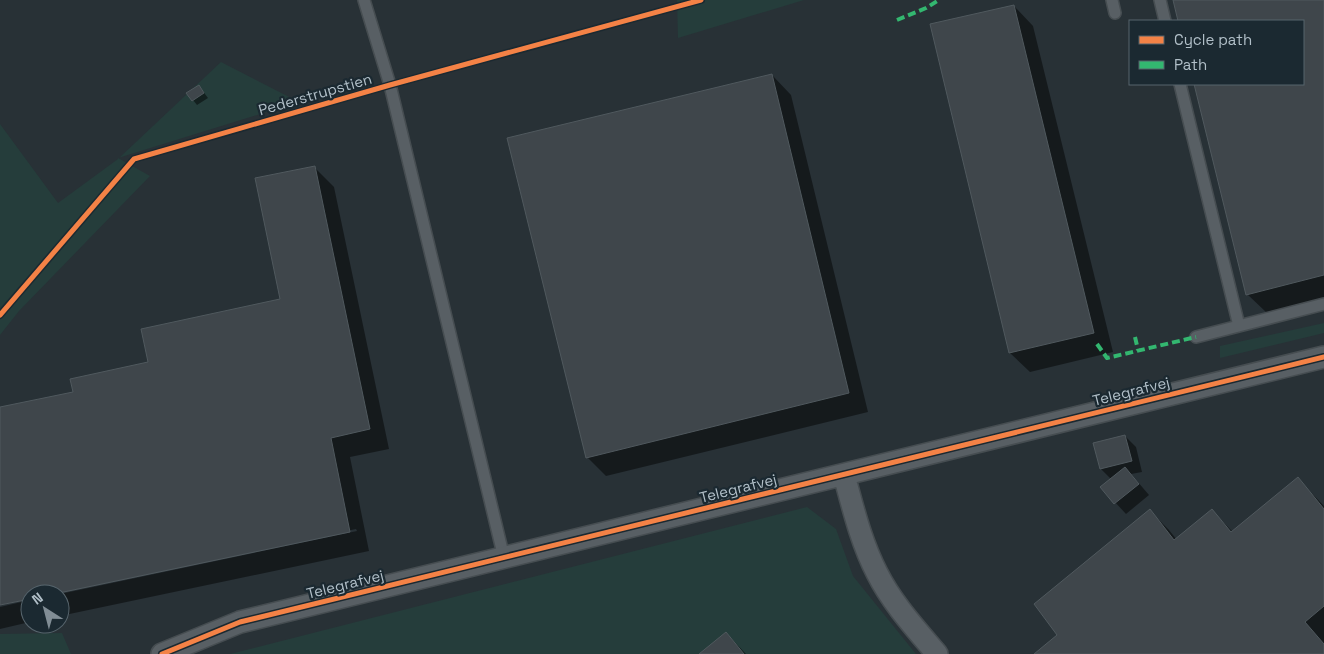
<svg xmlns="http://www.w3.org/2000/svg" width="1324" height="654" viewBox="0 0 1324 654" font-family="'Space Grotesk',sans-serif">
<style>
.green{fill:#253d3b}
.shadow{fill:#0007}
.building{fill:#3f464b;stroke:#50595e}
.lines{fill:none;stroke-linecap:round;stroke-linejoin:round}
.service-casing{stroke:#464d51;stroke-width:14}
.minor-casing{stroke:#464d51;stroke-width:24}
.service{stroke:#585f64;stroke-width:11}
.minor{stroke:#585f64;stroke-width:21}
.quiet{stroke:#33b770;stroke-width:4;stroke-dasharray:8 4;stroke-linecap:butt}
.cycleway-casing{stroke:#1b2931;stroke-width:8}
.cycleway{stroke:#f48246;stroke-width:5}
.labels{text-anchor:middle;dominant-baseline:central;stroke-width:4.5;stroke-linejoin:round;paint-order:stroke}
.street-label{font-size:15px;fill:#b1bfc8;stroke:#1b2931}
</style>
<rect width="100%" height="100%" fill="#283136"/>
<!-- green -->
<path class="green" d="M677,0h127l-126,38z
M221,62l78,40 -181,56 32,18 -131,135 -19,24v-211l58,79 60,-44z
M1324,323v10l-104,25v-12z
M807,507l29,22 17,47 63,78h-686z
M62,633l9,21h-71v-20z"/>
<!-- shadow -->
<path class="shadow" d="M1174,0h150v299l-57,14 -20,-19 -52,-210h108v-63h-123z
M1014,6l19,20 80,326 -83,20 -20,-19 -78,-328z
M772,75l19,20 77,317 -262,64 -19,-19z
M199,86l9,12 -11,7 -4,-5z
M314,167l20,20 55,262 -39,8 19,94 -309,65v-22l297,-63 -1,-2 -308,65h-18v4l-30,6v-196l74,-15 75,-30 133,-63z
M1125,436l11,11 6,25 -11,2 18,21 -23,19 -25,-27 10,-8 -10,-10z
M1298,479l26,27v148h-288l23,-19 91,-124 19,19 8,10 35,-29 21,21z
M30,600v22l-30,7v-22z
M726,633l20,21h-45z"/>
<!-- building -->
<path class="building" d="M1173,0h151v275l-78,20 -52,-211h109v-63h-125z
M1014,5l80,328 -85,20 -79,-329z
M772,74l77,319 -263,65 -79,-320z
M199,85l5,8 -12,8 -6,-8z
M315,166l55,263 -39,9 19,94 -296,62h-24v5l-30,6v-198l73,-15 -3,-13 78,-17 -7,-33 139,-30 -25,-121z
M1125,435l7,26 -32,8 -7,-26z
M1125,467l14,17 -25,20 -14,-17z
M1298,477l26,32v97l-19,16 19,22v10h-290l23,-19 -23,-31 116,-95 24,31 38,-31 19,23z
M726,632l18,22h-45z"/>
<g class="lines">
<defs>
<path id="service" d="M364,0l26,85 114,473
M1112,0l3,13
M1160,0l5,21
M1180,84l59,242
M1196,337l128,-33"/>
<path id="minor" d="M844,475c9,33 17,67 33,98 15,30 38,55 60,81
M162,654l78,-32 1084,-265"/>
</defs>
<!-- service casing -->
<use href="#service" class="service-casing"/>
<!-- minor casing -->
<use href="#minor" class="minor-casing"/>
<!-- service -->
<use href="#service" class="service"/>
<!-- minor -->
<use href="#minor" class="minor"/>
<!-- quiet -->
<path class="quiet" d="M897,20l29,-12 13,-8
M1135,337l3,13
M1097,344l10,14 89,-21"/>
<defs>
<path id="cycleway" d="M0,315l134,-156 256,-74 311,-85
M162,654l78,-32 1084,-265"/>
</defs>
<!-- cycleway casing -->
<use href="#cycleway" class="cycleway-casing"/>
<!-- cycleway -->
<use href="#cycleway" class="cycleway"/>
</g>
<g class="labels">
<!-- street labels -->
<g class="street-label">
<text transform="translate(315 94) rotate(-16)">Pederstrupstien</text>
<text transform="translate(1131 391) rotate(-14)">Telegrafvej</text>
<text transform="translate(738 488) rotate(-14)">Telegrafvej</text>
<text transform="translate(345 584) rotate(-14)">Telegrafvej</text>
</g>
</g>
<!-- legend -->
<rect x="1129" y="20" width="175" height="65" fill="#1b2931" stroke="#57656d"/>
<rect x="1139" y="36" width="25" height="8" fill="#f48246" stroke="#57656d"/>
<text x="1174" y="45" font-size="15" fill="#b1bfc8">Cycle path</text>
<rect x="1139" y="61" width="25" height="8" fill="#33b770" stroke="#57656d"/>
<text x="1174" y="70" font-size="15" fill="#b1bfc8">Path</text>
<!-- north arrow -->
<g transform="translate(45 609) rotate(324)"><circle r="24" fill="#1b2931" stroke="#57656d"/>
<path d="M0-4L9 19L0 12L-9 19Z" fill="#818d95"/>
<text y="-8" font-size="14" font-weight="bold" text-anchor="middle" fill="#b1bfc8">N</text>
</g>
</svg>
